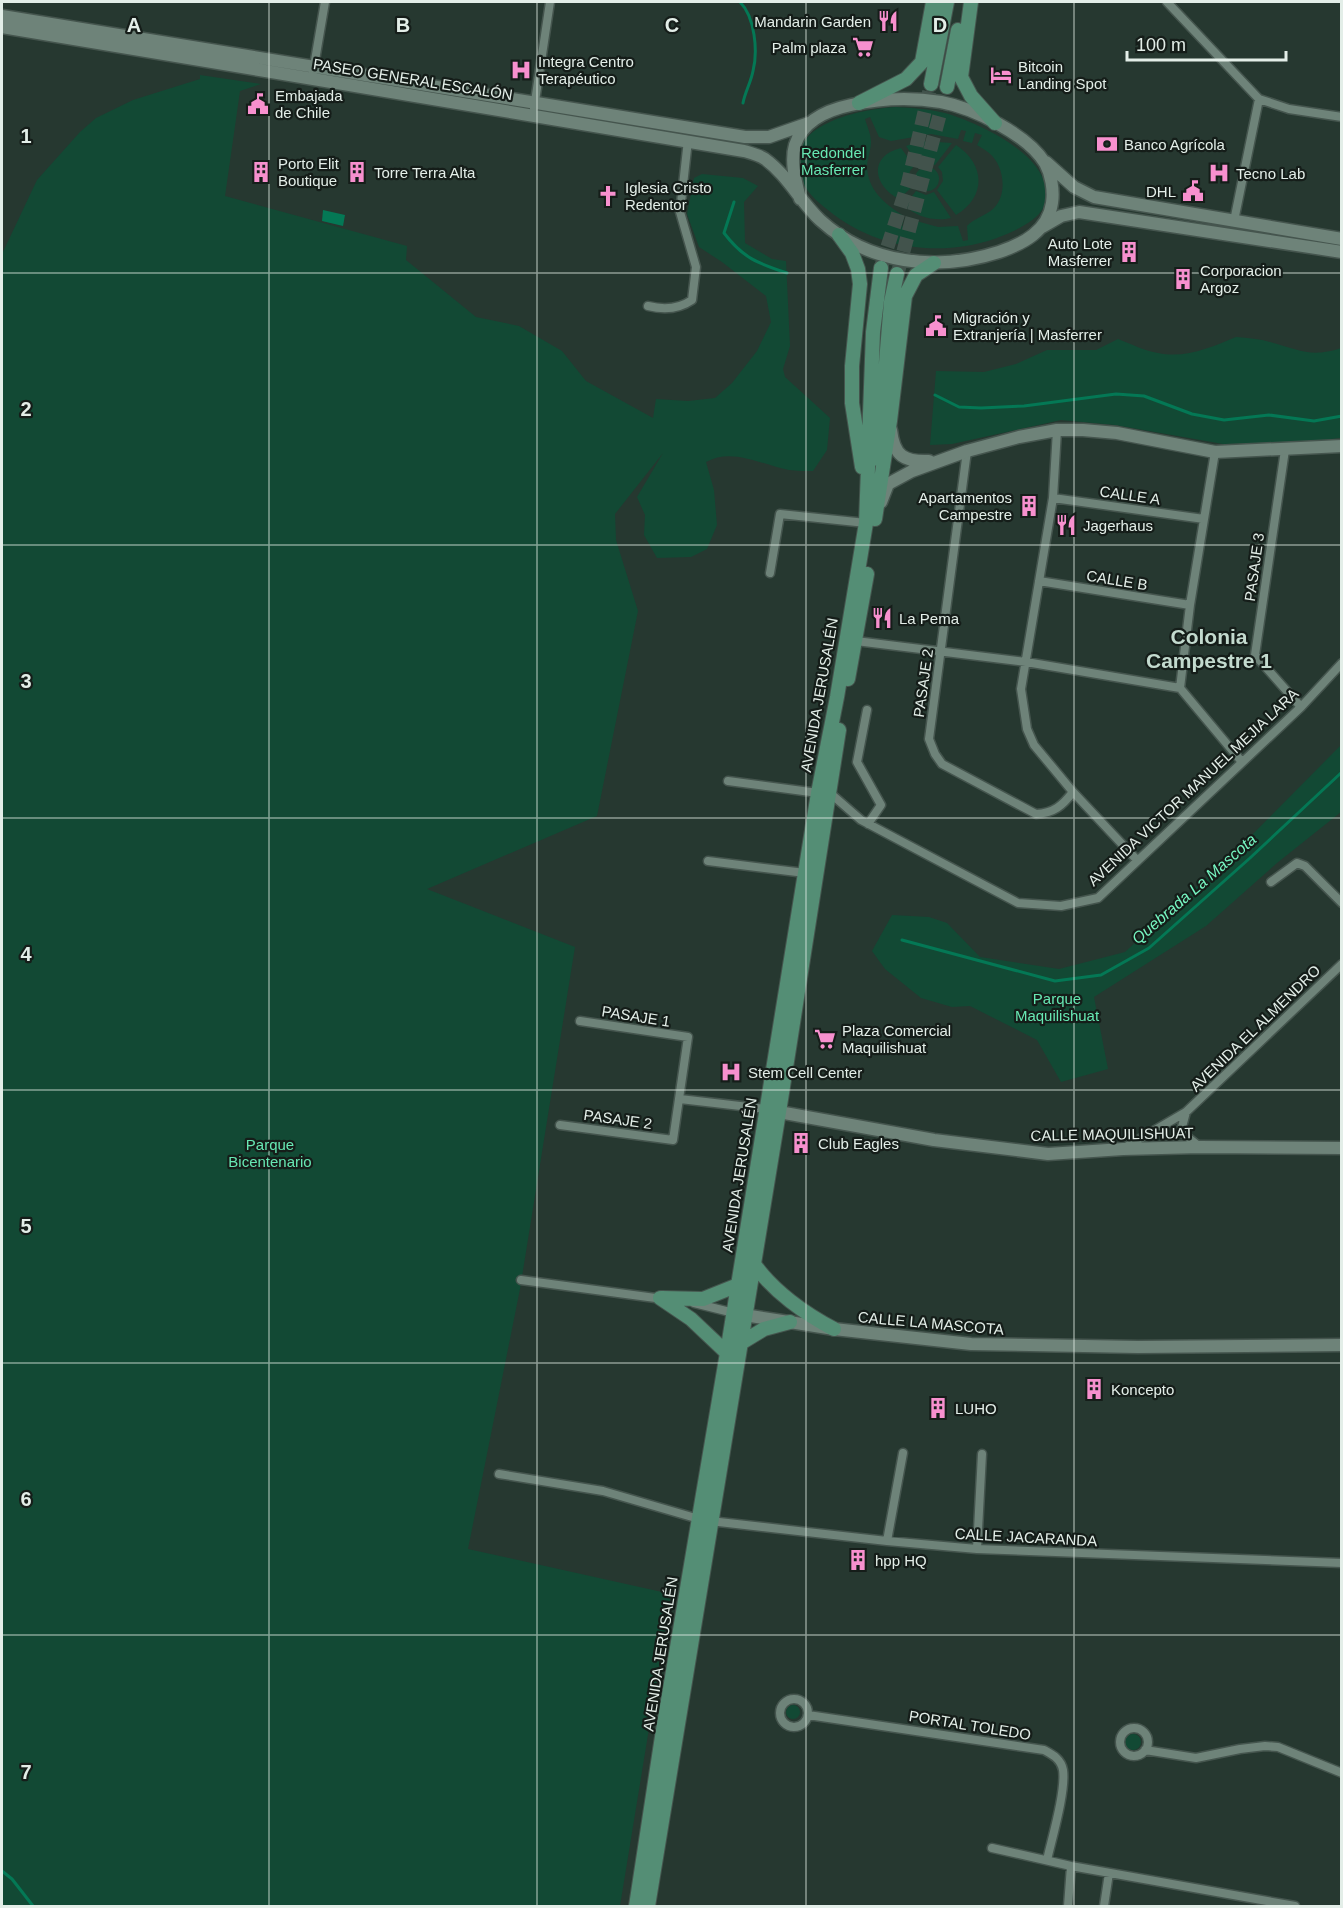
<svg xmlns="http://www.w3.org/2000/svg" width="1343" height="1908" viewBox="0 0 1343 1908" font-family="Arial,sans-serif">
<style>
.green{fill:#124934;fill-rule:evenodd}
.water{fill:#047855}
.lines{fill:none;stroke-linecap:round;stroke-linejoin:round}
.stream{stroke:#047855;stroke-width:3}
.primary-tunnel{stroke:#42534c;stroke-width:14;stroke-dasharray:14 7;stroke-linecap:butt}
.street-casing{stroke:#45554e;stroke-width:11}
.secondary-casing{stroke:#45554e;stroke-width:15}
.primary-casing{stroke:#45554e;stroke-width:16}
.street{stroke:#6e8379;stroke-width:8}
.secondary{stroke:#6e8379;stroke-width:12}
.primary{stroke:#548e75;stroke-width:14}
.grid{fill:none;stroke:#e3eee8;stroke-width:1.5;stroke-opacity:0.55}
.labels{text-anchor:middle;dominant-baseline:central;stroke-width:4.5;stroke-linejoin:round;paint-order:stroke}
.poi-label{font-size:15px;fill:#e3eee8;stroke:#151d19;text-anchor:start}
.street-label{font-size:15px;fill:#e3eee8;stroke:#151d19}
.park-label{font-size:15px;fill:#67e8b3;stroke:#151d19}
.water-label{font-size:16px;font-style:italic;fill:#76f5c1;stroke:#151d19}
.district-label{font-size:21px;font-weight:bold;fill:#c3dace;stroke:#151d19}
.grid-label{font-size:20px;text-anchor:middle;font-weight:bold;fill:#e3eee8;stroke:#151d19;stroke-width:4.5;stroke-linejoin:round;paint-order:stroke}
</style>
<rect width="100%" height="100%" fill="#263830"/>
<!-- green -->
<path class="green" d="M200,75l61,9 -21,7 -15,105 182,50 -1,14 70,57 43,9 43,25 24,30 67,37 3,-19 32,2 27,-3 17,-15 25,-32 14,-29 -5,-26 -44,-34 -23,-15 -12,-33 7,-36 8,-4 41,4 15,8 -14,16 1,41 27,16 14,2 4,85 -7,23 2,8 45,41 -3,32 -14,21c-8,0 -16,0 -24,-1 -27,-5 -57,-23 -83,-8l8,28 3,35 -10,24 -16,8 -34,1 -13,-23 1,-20 -8,-18 26,-44 -48,61 1,26 22,71 -41,205 -170,73 148,58 -55,342 -52,260 203,45 -51,312h-618v-1652l35,-74 43,-48 16,-14 37,-18 67,-21z
M896,107c16,1 33,2 49,6 34,10 118,47 98,95 -6,14 -35,26 -49,31 -56,19 -120,9 -166,-29 -12,-9 -24,-20 -28,-35 -17,-51 61,-66 96,-68zM870,117l9,20 12,4 40,-7 27,5 3,-9 5,1 -3,10 9,2 3,-10 7,2 -5,10c4,3 9,5 12,8 15,12 19,41 5,55 -8,8 -20,10 -27,18l1,14 -5,1 -5,-15 -20,1 -29,-8 -2,8 -5,-1 2,-10c-19,-12 -37,-26 -37,-51 1,-8 4,-16 4,-23 0,-8 -4,-16 -6,-23z
M922,141l30,2 -17,22 -10,-3 -7,1 -12,-17z
M956,145c29,19 31,51 0,70l-19,-25 6,-9 -1,-9 -4,-5z
M901,148l13,18 -4,5 -2,8 4,8 -13,12c-26,-13 -31,-43 2,-51z
M915 179a12 12 0 1 1 24 0a12 12 0 1 1-24 0Z
M916,191l10,4 8,-3 17,26c-15,4 -36,-1 -46,-13z
M1236,337c12,1 24,2 34,5 30,8 41,16 71,6v90l-39,4 -79,2 -108,-19 -54,-5 -109,24 -22,1 6,-74 48,1 32,-8 31,-14h49l22,-11c13,5 27,12 40,14 27,6 54,-6 78,-16z
M1341,745v67l-64,51 -71,63 -112,71 14,72 -47,13 -24,-42 -67,-34 -18,1 -31,-9 -36,-29 -13,-18 20,-36 37,2 18,6 33,34 79,12 66,-17 122,-112z
M786 1712a7 7 0 1 1 14 0a7 7 0 1 1-14 0Z
M1125 1742a8 8 0 1 1 16 0a8 8 0 1 1-16 0Z"/>
<!-- water -->
<path class="water" d="M323,210l22,5 -2,11 -21,-5z"/>
<g class="lines">
<!-- stream -->
<path class="stream" d="M740,2c15,15 18,49 13,69 -2,11 -8,21 -10,32
M734,202l-10,31c19,25 33,30 63,40
M935,395l24,12 22,1 43,-2 92,-12 28,2 48,18 32,6 45,-5 45,6 28,-5
M902,940l153,41 46,-6 48,-27 101,-90 92,-86
M2,1871l10,8 21,27"/>
<!-- primary-tunnel -->
<path class="primary-tunnel" d="M881,267l27,-84 23,-99
M898,272l49,-185"/>
<defs>
<path id="street" d="M1167,2l92,97 30,10 53,8
M313,72l12,-70
M534,108l16,-106
M1234,221l25,-122
M648,306c16,4 31,3 44,-6l4,-33 -16,-55 8,-72
M1057,430l-4,68 -32,191 6,40 7,16 39,47 64,68
M1285,450l-30,205 46,52
M967,451l-38,288 6,15 7,10 94,50c18,-1 26,-8 37,-22
M1215,452l-25,153 -10,83 62,74
M1053,498l151,21
M770,573l10,-59 86,9
M1039,581l151,24
M856,641l170,21 154,26
M867,710l-10,52 24,43 -13,19
M728,781l90,12
M830,793l31,27 157,83 43,3 37,-8 203,-191 41,-44
M708,861l97,12
M1271,882l26,-19 8,3 37,37
M680,1099l87,10
M1186,1112l-4,15 3,8 15,12
M560,1125l113,15 15,-103 -108,-16
M1126,1147l60,-35 156,-148
M521,1280l142,19
M694,1303l40,10
M499,1474l104,17 96,28
M710,1521l177,20 90,8 365,14
M887,1541l16,-88
M977,1549l5,-95
M780 1713a14 14 0 1 1 28 0a14 14 0 1 1-28 0Z
M808,1715l236,35c9,5 17,9 19,20 3,21 -11,68 -16,90
M1120 1742a14 14 0 1 1 28 0a14 14 0 1 1-28 0Z
M1145,1750l51,8 44,-9 25,-3 13,1 64,26
M992,1848l79,18 224,40
M1068,1906l3,-40
M1104,1906l5,-33"/>
<path id="secondary" d="M2,16l743,121h24l40,-14
M2,27l742,124c7,2 15,4 21,8 22,16 35,42 55,61 48,44 117,52 179,32 24,-8 49,-21 53,-49 2,-13 -1,-29 -7,-40 -18,-29 -72,-55 -104,-61 -31,-5 -59,-4 -90,3 -24,5 -48,15 -56,40 -5,17 1,37 5,54
M1046,162l28,25 20,10 248,42
M1042,227l19,-11 18,-4 263,40
M891,430c3,26 13,32 38,31
M881,502l7,-18 24,-13 55,-20 52,-14 38,-7h26l34,3 98,19 127,-6
M779,1112l155,28 114,14 75,-5 77,-2 142,1
M738,1314l96,15 137,15 167,3 204,-2"/>
<path id="primary" d="M971,2l-10,75 10,19 24,27
M931,84l16,-82
M947,87l11,-57
M859,103l47,-24 16,-17 11,-60
M839,235l13,18 6,16 2,15 -8,82v37l10,64
M878,459l13,-157 6,-28
M875,519l15,-98 15,-125 11,-21 18,-12
M848,679l19,-105
M754,1264c19,27 51,50 80,65
M660,1298l31,21 36,34
M662,1298l41,1 35,-14
M741,1343l23,-14 26,-7
M636,1906l27,-176 64,-377 91,-560 19,-96 29,-174 7,-191 8,-64
M648,1906l131,-794 60,-382"/>
</defs>
<!-- street casing -->
<use href="#street" class="street-casing"/>
<!-- secondary casing -->
<use href="#secondary" class="secondary-casing"/>
<!-- primary casing -->
<use href="#primary" class="primary-casing"/>
<!-- street -->
<use href="#street" class="street"/>
<!-- secondary -->
<use href="#secondary" class="secondary"/>
<!-- primary -->
<use href="#primary" class="primary"/>
</g>
<!-- grid -->
<path class="grid" d="M269,2v1904M537,2v1904M806,2v1904M1074,2v1904M2,273h1340M2,545h1340M2,818h1340M2,1090h1340M2,1363h1340M2,1635h1340"/>
<!-- icons -->
<defs>
<symbol id="restaurant-bare" viewBox="-9 -9 18 18"><path d="M-5-6h1v4h1v-4h1v4h1v-4h1v5L-1.5 .5V6h-2V.5L-5-1ZM5-6V6H3V1.5H1.5Q1.5-4 5-6Z" fill="#f790ce" stroke="#151d19" stroke-width="2.5" paint-order="stroke"/></symbol>
<symbol id="supermarket-bare" viewBox="-9 -9 18 18"><path d="M-6-5.5h2.5l.6 2H6L4.5 2H-2.5L-4.4-4H-6ZM-1.5 3.2a1.3 1.3 0 1 0 .1 0ZM3 3.2a1.3 1.3 0 1 0 .1 0Z" fill="#f790ce" stroke="#151d19" stroke-width="2.5" paint-order="stroke"/></symbol>
<symbol id="hospital-bare" viewBox="-9 -9 18 18"><path d="M-5-5h3v3.5h4V-5h3V5h-3V1.5h-4V5h-3Z" fill="#f790ce" stroke="#151d19" stroke-width="2.5" paint-order="stroke"/></symbol>
<symbol id="hotel-bare" viewBox="-9 -9 18 18"><path d="M-6-4.5h1.5V1H6V5H4.5V3h-9V5H-6ZM-4 0a1.8 1.8 0 1 1 3.6 0ZM.5 0V-2.5h3Q6-2.5 6 0Z" fill="#f790ce" stroke="#151d19" stroke-width="2.5" paint-order="stroke"/></symbol>
<symbol id="civic-bare" viewBox="-9 -9 18 18"><path d="M-.6-6.5H3V-4.5H.6V-3L4-1V1h2V6H-6V1h2V-1L-.6-3ZM-1.2 2.5V6h2.4V2.5Z" fill="#f790ce" stroke="#151d19" stroke-width="2.5" paint-order="stroke"/></symbol>
<symbol id="bank-bare" viewBox="-9 -9 18 18"><path d="M-6-4H6V4H-6ZM0-2.3a2.3 2.3 0 1 0 0 4.6a2.3 2.3 0 1 0 0-4.6Z" fill="#f790ce" stroke="#151d19" stroke-width="2.5" paint-order="stroke"/></symbol>
<symbol id="building-bare" viewBox="-9 -9 18 18"><path d="M-4-6H4V6H1V3H-1V6H-4ZM-2.5-4.3h1.7v1.8h-1.7ZM.8-4.3h1.7v1.8H.8ZM-2.5-1h1.7V.8h-1.7ZM.8-1h1.7V.8H.8Z" fill="#f790ce" stroke="#151d19" stroke-width="2.5" paint-order="stroke"/></symbol>
<symbol id="church-bare" viewBox="-9 -9 18 18"><path d="M-1.2-6h2.4v3.5h3.3v2.4h-3.3V6h-2.4V-.1h-3.3v-2.4h3.3Z" fill="#f790ce" stroke="#151d19" stroke-width="2.5" paint-order="stroke"/></symbol>
</defs>
<g fill-rule="evenodd">
<use href="#restaurant-bare" x="873" y="6" width="30" height="30"/>
<use href="#supermarket-bare" x="848" y="32" width="30" height="30"/>
<use href="#hospital-bare" x="506" y="55" width="30" height="30"/>
<use href="#hotel-bare" x="986" y="60" width="30" height="30"/>
<use href="#civic-bare" x="243" y="89" width="30" height="30"/>
<use href="#bank-bare" x="1092" y="129" width="30" height="30"/>
<use href="#building-bare" x="246" y="157" width="30" height="30"/>
<use href="#building-bare" x="342" y="157" width="30" height="30"/>
<use href="#hospital-bare" x="1204" y="158" width="30" height="30"/>
<use href="#civic-bare" x="1178" y="176" width="30" height="30"/>
<use href="#church-bare" x="593" y="181" width="30" height="30"/>
<use href="#building-bare" x="1114" y="237" width="30" height="30"/>
<use href="#building-bare" x="1168" y="264" width="30" height="30"/>
<use href="#civic-bare" x="921" y="311" width="30" height="30"/>
<use href="#building-bare" x="1014" y="491" width="30" height="30"/>
<use href="#restaurant-bare" x="1051" y="510" width="30" height="30"/>
<use href="#restaurant-bare" x="867" y="603" width="30" height="30"/>
<use href="#supermarket-bare" x="810" y="1024" width="30" height="30"/>
<use href="#hospital-bare" x="716" y="1057" width="30" height="30"/>
<use href="#building-bare" x="786" y="1128" width="30" height="30"/>
<use href="#building-bare" x="1079" y="1374" width="30" height="30"/>
<use href="#building-bare" x="923" y="1393" width="30" height="30"/>
<use href="#building-bare" x="843" y="1545" width="30" height="30"/>
</g>
<g class="labels">
<!-- poi labels -->
<g class="poi-label">
<text x="871" y="21" text-anchor="end">Mandarin Garden</text>
<text x="846" y="47" text-anchor="end">Palm plaza</text>
<text x="538" y="61">Integra Centro<tspan x="538" dy="17">Terapéutico</tspan></text>
<text x="1018" y="66">Bitcoin<tspan x="1018" dy="17">Landing Spot</tspan></text>
<text x="275" y="95">Embajada<tspan x="275" dy="17">de Chile</tspan></text>
<text x="1124" y="144">Banco Agrícola</text>
<text x="278" y="163">Porto Elit<tspan x="278" dy="17">Boutique</tspan></text>
<text x="374" y="172">Torre Terra Alta</text>
<text x="1236" y="173">Tecno Lab</text>
<text x="625" y="187">Iglesia Cristo<tspan x="625" dy="17">Redentor</tspan></text>
<text x="1176" y="191" text-anchor="end">DHL</text>
<text x="1112" y="243" text-anchor="end">Auto Lote<tspan x="1112" dy="17">Masferrer</tspan></text>
<text x="1200" y="270">Corporacion<tspan x="1200" dy="17">Argoz</tspan></text>
<text x="953" y="317">Migración y<tspan x="953" dy="17">Extranjería | Masferrer</tspan></text>
<text x="1012" y="497" text-anchor="end">Apartamentos<tspan x="1012" dy="17">Campestre</tspan></text>
<text x="1083" y="525">Jagerhaus</text>
<text x="899" y="618">La Pema</text>
<text x="842" y="1030">Plaza Comercial<tspan x="842" dy="17">Maquilishuat</tspan></text>
<text x="748" y="1072">Stem Cell Center</text>
<text x="818" y="1143">Club Eagles</text>
<text x="1111" y="1389">Koncepto</text>
<text x="955" y="1408">LUHO</text>
<text x="875" y="1560">hpp HQ</text>
</g>
<!-- street labels -->
<g class="street-label">
<text transform="translate(413 79) rotate(9)">PASEO GENERAL ESCALÓN</text>
<text transform="translate(1130 495) rotate(8)">CALLE A</text>
<text transform="translate(1254 567) rotate(-82)">PASAJE 3</text>
<text transform="translate(1117 580) rotate(9)">CALLE B</text>
<text transform="translate(923 683) rotate(-82)">PASAJE 2</text>
<text transform="translate(819 695) rotate(-80)">AVENIDA JERUSALÉN</text>
<text transform="translate(1193 787) rotate(-43)">AVENIDA VICTOR MANUEL MEJIA LARA</text>
<text transform="translate(636 1016) rotate(9)">PASAJE 1</text>
<text transform="translate(1255 1028) rotate(-44)">AVENIDA EL ALMENDRO</text>
<text transform="translate(618 1119) rotate(8)">PASAJE 2</text>
<text transform="translate(1112 1134) rotate(-1)">CALLE MAQUILISHUAT</text>
<text transform="translate(739 1175) rotate(-81)">AVENIDA JERUSALÉN</text>
<text transform="translate(931 1323) rotate(5)">CALLE LA MASCOTA</text>
<text transform="translate(1026 1537) rotate(3)">CALLE JACARANDA</text>
<text transform="translate(660 1654) rotate(-81)">AVENIDA JERUSALÉN</text>
<text transform="translate(970 1725) rotate(9)">PORTAL TOLEDO</text>
</g>
<!-- park labels -->
<g class="park-label">
<text x="833" y="152">Redondel<tspan x="833" dy="17">Masferrer</tspan></text>
<text x="1057" y="998">Parque<tspan x="1057" dy="17">Maquilishuat</tspan></text>
<text x="270" y="1144">Parque<tspan x="270" dy="17">Bicentenario</tspan></text>
</g>
<!-- water labels -->
<g class="water-label">
<text transform="translate(1194 889) rotate(-41)">Quebrada La Mascota</text>
</g>
<!-- district labels -->
<g class="district-label">
<text x="1209" y="636">Colonia<tspan x="1209" dy="24">Campestre 1</tspan></text>
</g>
</g>
<g class="grid-label">
<text x="134" y="32">A</text>
<text x="403" y="32">B</text>
<text x="672" y="32">C</text>
<text x="940" y="32">D</text>
<text x="26" y="143">1</text>
<text x="26" y="416">2</text>
<text x="26" y="688">3</text>
<text x="26" y="961">4</text>
<text x="26" y="1233">5</text>
<text x="26" y="1506">6</text>
<text x="26" y="1779">7</text>
</g>
<!-- border -->
<rect width="1343" height="1908" fill="none" stroke="#e3eee8" stroke-width="6"/>
<!-- scale -->
<path d="M1127 51v9h159v-9" fill="none" stroke="#e3eee8" stroke-width="3"/>
<text x="1136" y="51" font-size="18" fill="#e3eee8" stroke="#151d19" stroke-width="4.5" paint-order="stroke">100 m</text>
</svg>
